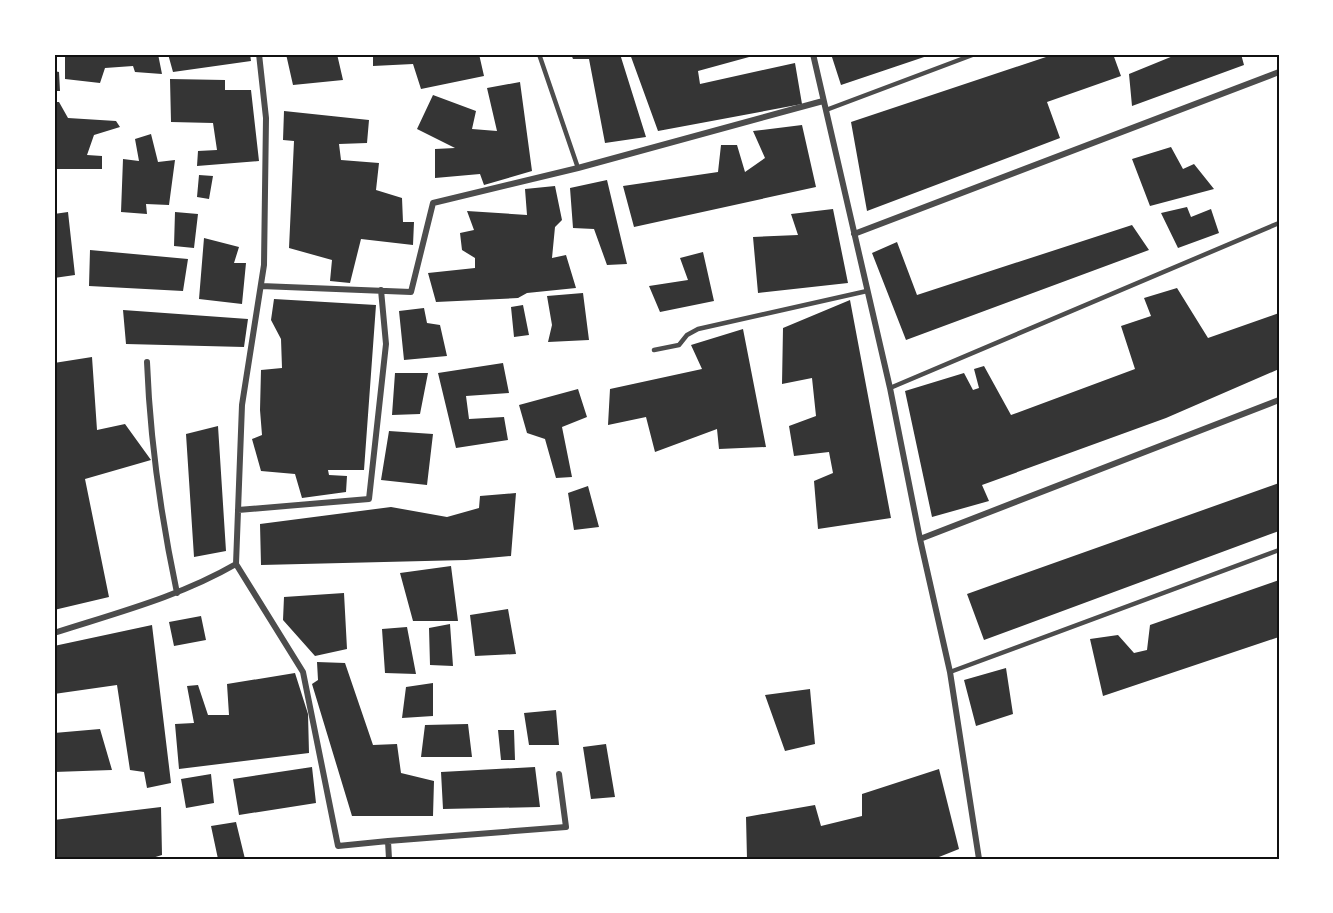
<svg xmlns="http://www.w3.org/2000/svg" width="1333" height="913" viewBox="0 0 1333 913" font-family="'PT Sans',sans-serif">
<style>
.building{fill:#353535}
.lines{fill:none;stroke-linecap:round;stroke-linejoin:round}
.service{stroke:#4c4c4c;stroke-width:4.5}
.minor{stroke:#4c4c4c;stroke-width:6}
.neatline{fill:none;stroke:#111;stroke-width:2}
</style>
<rect width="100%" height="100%" fill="#fff"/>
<!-- building -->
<path class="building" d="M65,54h93l4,20 -27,-2 -2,-6 -28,2 -5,15 -35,-4z
M168,54h82l1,7 -78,11z
M286,54h51l6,26 -50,5z
M373,54h106l5,22 -63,13 -8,-25 -40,2z
M571,54h49l26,83 -41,6 -16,-84h-16z
M630,54h130l-62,17 2,13 95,-21 7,41 -144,27z
M831,54h102l-92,31z
M1055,54h58l8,22 -74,26 13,36 -193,73 -16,-89z
M1178,54h63l3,11 -112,41 -3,-32z
M54,71l5,1 1,19h-6z
M170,79l55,1v10h26l8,71 -62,5 1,-15 19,-1 -4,-27 -42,-1z
M520,82l12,89 -48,14 -4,-11 -45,4v-29l20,-1 -38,-19 16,-34 43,16 -4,18 25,2 -10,-43z
M54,102h5l9,16 48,3 4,6 -26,8 -7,20 15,1v13h-48z
M284,111l85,9 -2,23 -28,1 2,16 38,3 -3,27 26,8 1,24h11l-1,23 -52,-6 -11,44 -20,-2 2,-21 -43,-12 5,-107 -11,-1z
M802,125l14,62 -182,40 -11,-41 95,-14 3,-27h16l8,27 20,-14 -12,-27z
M151,134l7,28 17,-2 -6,45 -23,-1 1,10 -26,-2 2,-53 16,2 -4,-22z
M1171,147l12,22 11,-5 20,25 -64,17 -18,-47z
M199,175l14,1 -4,23 -12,-2z
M607,180l20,84 -20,1 -13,-36 -21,-1 -3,-40z
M555,186l7,34 -7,7 -3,31 14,-3 10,33 -49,5 -9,5 -82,4 -8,-29 47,-5v-10l-13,-8 -2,-17 14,-3 -7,-19 60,4 -2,-26z
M1187,207l4,10 20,-8 8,24 -41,15 -17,-35z
M833,209l15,74 -90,10 -5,-56 45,-2 -7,-21z
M68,212l7,63 -21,3v-64z
M175,212l23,2 -4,34 -20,-2z
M1132,225l17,25 -243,90 -34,-87 25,-11 20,53z
M204,238l35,9 -5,16h12l-4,41 -43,-5z
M90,250l98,9 -5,32 -94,-5z
M703,252l11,49 -54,11 -11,-26 39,-6 -8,-22z
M1177,288l31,50 71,-25v56l-113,49 -184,67 7,16 -57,16 -27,-126 59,-18 9,17 6,-2 -5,-19 10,-3 27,49 124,-46 -14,-43 30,-10 -7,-18z
M583,293l6,47 -41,2 4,-17 -5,-29z
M274,299l102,6 -12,165h-36l1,5 18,1 -1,16 -44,6 -7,-24 -34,-3 -9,-32 10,-4 -2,-25 1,-40 21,-2 -1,-29 -10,-19z
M850,300l41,218 -73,11 -4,-48 19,-8 -4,-21 -35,4 -5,-30 27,-10 -4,-38 -30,6 1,-56z
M523,305l6,30 -15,2 -3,-30z
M424,308l3,15 13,2 7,31 -43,4 -5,-49z
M123,310l125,9 -4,28 -118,-3z
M743,329l23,118 -47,2 -2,-20 -62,23 -9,-35 -38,8 2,-36 92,-20 -11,-24z
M92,357l5,73 28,-6 26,36 -66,19 24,118 -55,13v-247z
M503,363l6,30 -43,3 3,23 35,-2 4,23 -52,8 -18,-75z
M395,373h33l-8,41 -28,1z
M578,389l9,28 -25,10 10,50 -16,1 -11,-39 -18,-6 -8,-28z
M218,426l8,125 -32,6 -8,-123z
M389,431l44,3 -6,51 -46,-5z
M1279,483v48l-295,109 -17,-46z
M588,486l11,41 -25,3 -6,-37z
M516,493l-5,63 -45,4 -205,5 -1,-41 131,-17 56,10 32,-9 1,-12z
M451,566l7,55h-45l-13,-48z
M1279,580v57l-176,59 -13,-57 28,-4 16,18 13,-3 3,-25z
M344,593l3,56 -32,7 -32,-36 1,-23z
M508,609l8,45 -41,2 -5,-41z
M201,616l5,24 -32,6 -5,-24z
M450,624l3,42 -23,-1 -1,-37z
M152,625l19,158 -24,5 -3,-16 -14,-2 -13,-85 -63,9v-48z
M407,627l9,47 -31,-1 -3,-44z
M317,662l28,1 28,82 24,-1 4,29 33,8 -1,35h-81l-40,-132 6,-4z
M1006,668l7,46 -37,12 -12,-46z
M295,673l13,41 1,39 -130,16 -4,-45 19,-1 -7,-37 11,-1 10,30h21l-2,-31z
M433,683v33l-31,2 4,-31z
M810,689l5,55 -30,7 -20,-56z
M556,710l3,35h-30l-5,-32z
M468,724l4,33h-51l4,-32z
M100,729l12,41 -58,2v-39z
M498,730h16l1,30h-14z
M606,744l9,53 -24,2 -8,-52z
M312,767l4,36 -77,12 -6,-36z
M535,767l5,40 -97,2 -2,-37z
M939,769l20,80 -25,10h-187l-1,-42 69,-12 6,21 41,-10v-22z
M211,774l3,29 -28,5 -5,-29z
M161,807l1,48 -13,4h-93l-2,-12v-27z
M236,822l9,37h-27l-7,-33z"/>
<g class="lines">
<!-- service -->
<path class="service" d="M539,54l39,114
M826,110l149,-56
M654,350l25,-5 8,-10 11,-6 169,-38
M890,388l389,-165
M950,672l329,-122"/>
<!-- minor -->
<path class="minor" d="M259,54l7,64 -2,147 -22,140 -6,159 67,108 35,174 50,-5
M813,54l77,334 30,151 30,133 29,187
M854,234l425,-162
M261,286l150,6 22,-89 145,-35 245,-67
M147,362c3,78 14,155 30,231
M238,510l131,-11 17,-155 -5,-54
M920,539l359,-139
M54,633c62,-20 125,-36 182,-69
M389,859l-1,-18 178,-14 -7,-53"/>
</g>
<!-- border -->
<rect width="1333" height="913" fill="none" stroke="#ffffff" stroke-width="111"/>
<rect x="56" y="56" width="1222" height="802" class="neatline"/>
</svg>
